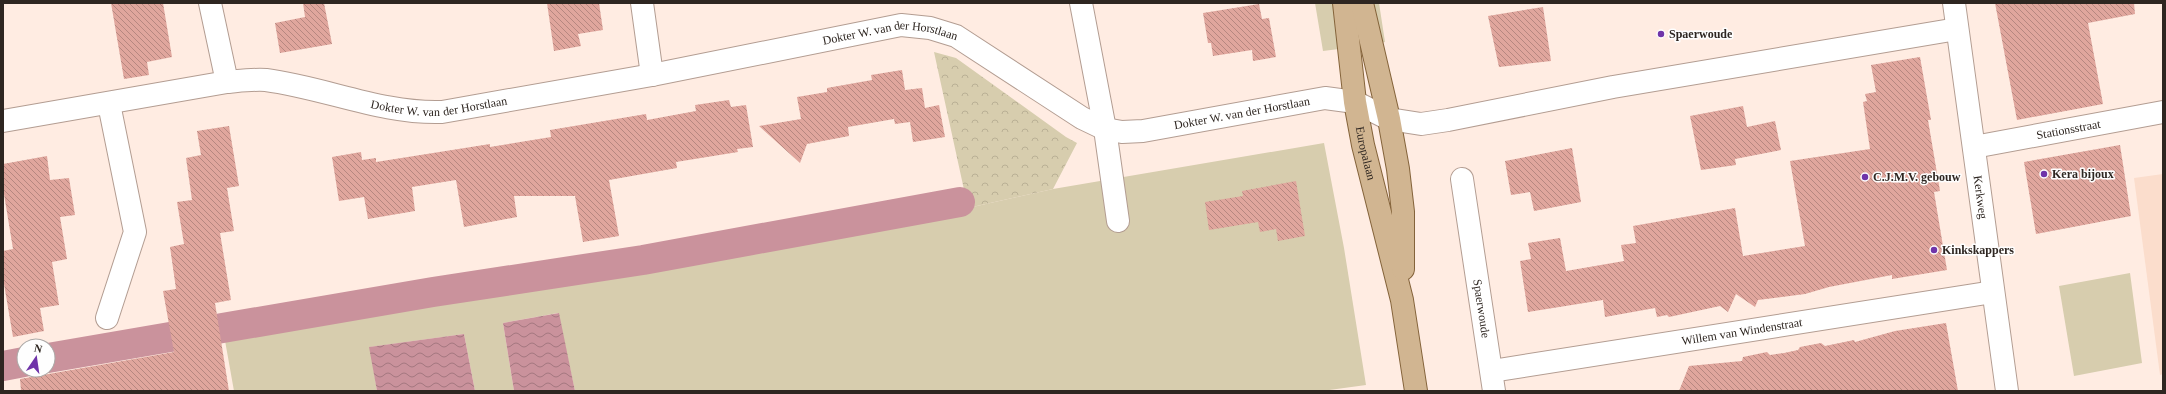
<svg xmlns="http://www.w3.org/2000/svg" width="2166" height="394" viewBox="0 0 2166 394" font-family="Georgia,serif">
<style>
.built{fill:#fbddcc}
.green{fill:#d7cdae}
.forest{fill:url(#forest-crowns)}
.water{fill:url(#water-waves)}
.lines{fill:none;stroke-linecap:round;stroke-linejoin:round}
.canal{stroke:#ca929c;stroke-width:30}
.building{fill:url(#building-back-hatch)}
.minor-casing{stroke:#b39d92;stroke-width:24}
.major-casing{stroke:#84633a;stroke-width:24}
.minor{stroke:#fff;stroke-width:22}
.major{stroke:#d1b591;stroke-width:22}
.poi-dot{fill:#6f34a9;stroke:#fefefe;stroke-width:1.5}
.labels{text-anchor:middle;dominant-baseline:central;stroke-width:3;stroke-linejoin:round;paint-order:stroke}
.poi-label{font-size:12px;font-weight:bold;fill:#2e2621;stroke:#fefefe;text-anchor:start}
.street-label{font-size:12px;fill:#2e2621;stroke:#fefefe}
</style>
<defs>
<pattern id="forest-crowns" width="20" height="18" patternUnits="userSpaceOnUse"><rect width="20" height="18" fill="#d7cdae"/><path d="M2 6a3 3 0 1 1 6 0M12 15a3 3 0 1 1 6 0" fill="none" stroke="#b9b095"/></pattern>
<pattern id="water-waves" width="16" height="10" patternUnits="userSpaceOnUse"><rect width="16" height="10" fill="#ca929c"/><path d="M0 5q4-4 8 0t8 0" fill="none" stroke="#a4777f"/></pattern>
<pattern id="building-back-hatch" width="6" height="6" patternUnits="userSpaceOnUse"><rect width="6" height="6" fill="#e0a69d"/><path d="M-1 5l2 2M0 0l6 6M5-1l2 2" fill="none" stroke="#b68780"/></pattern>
</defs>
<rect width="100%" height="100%" fill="#ffece2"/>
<!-- built -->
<path class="built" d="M2163,174v200l-3,1 -26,-197z"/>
<!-- green -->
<path class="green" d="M1315,3h21l3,46 -16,2z
M1371,3h8l6,39 -4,1z
M1324,143l20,105 22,137 -44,6h-747l-17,-78 -55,10 11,68h-39l-11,-57 -94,13 7,44h-143l-10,-56 497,-81 247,-46 85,-19z
M2130,273l12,90 -68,13 -15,-90z"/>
<!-- forest -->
<path class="forest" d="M934,52l22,6 110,79 11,6 -24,46 -85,19z"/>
<!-- water -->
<path class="water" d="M559,313l16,78h-61l-11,-68z
M464,334l11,57h-98l-8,-44z"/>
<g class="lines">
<!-- canal -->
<path class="canal" d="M48,358l385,-66 210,-32 317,-58
M3,366l21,-4"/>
</g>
<!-- building -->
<path class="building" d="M111,3h52l9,54 -25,5 2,13 -25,4z
M303,3h21l8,41 -52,9 -5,-30 30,-6z
M547,3h52l4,27 -25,4 3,12 -27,5z
M1995,3h139l1,11 -47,9 15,81 -86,16z
M1259,4l3,15 7,-1 7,39 -23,4 -1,-11 -39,6 -2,-13h-3l-5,-30z
M1543,7l8,54 -52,6 -11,-51z
M1920,57l11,63h-3l12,71 -6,1 13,78 -55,9v-4l-63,12 -24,7 -47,6 -3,7 -19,-13 -8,18 -8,-6 -51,11 -2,-2 -10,2 -2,-9 -50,9 -2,-17 -75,12 -8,-51 11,-2 -3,-16 32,-5 6,33 58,-10 -3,-16 15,-2 -3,-17 102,-18 8,48 62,-10 -15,-85 80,-12 -7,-47 4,-1 -2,-7 11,-2 -5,-27z
M902,70l3,20 17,-2 3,20 14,-3 6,32 -32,5 -3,-20 -15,2 -1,-5 -46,8 1,9 -42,8 -7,19 -41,-37 42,-7 -4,-22 30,-5v-4l45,-8 -1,-5z
M729,100l2,7 15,-2 7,42 -16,2 1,3 -62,10 1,6 -68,12 10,56 -36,6 -8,-46h-61l3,21 -53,10 -8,-47 -44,7 3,24 -47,8 -4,-22 -25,4 -7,-44 29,-5 1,8 14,-2v4l114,-18v3l61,-10 -1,-7 96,-16 1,6 49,-9 -1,-6z
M1743,106l4,21 28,-6 6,29 -46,9 1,6 -35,5 -11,-54z
M229,126l10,60 -12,2 7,43 -14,2 11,67 -16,3 14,88h-208l-1,-12 154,-27 -11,-61 13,-2 -6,-42 14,-3 -7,-42 15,-2 -6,-42 15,-3 -4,-24z
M2120,145l11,71 -95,18 -12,-72z
M1572,148l9,54 -47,9 -4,-19 -19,3 -6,-34z
M47,156l3,24 19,-2 6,37 -15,2 7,42 -15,3 7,43 -19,3 4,23 -31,6 -10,-59v-27l10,-2 -10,-61v-24z
M1296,181l9,55 -27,5 -2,-12 -16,3 -2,-10 -49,8 -4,-28 38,-6 -1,-5z
M1946,323l12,68h-279l10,-25 53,-5 1,-4 24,-5 3,3 14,-2 14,-3 2,-3 21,-4 4,3 29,-6 1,2 40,-11z"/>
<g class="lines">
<defs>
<g id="minor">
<path d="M210,3l17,79"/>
<path d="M642,3l10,72"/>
<path d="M1081,3l24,126 13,92"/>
<path id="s1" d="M1954,3l53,388"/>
<path id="s2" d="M3,121l224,-39c12,-1 27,-3 39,-2 60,8 116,34 176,32l210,-37 249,-50 29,3 26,8 126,82 23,11 17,3 21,-1 182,-33 30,4 34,17 32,5 27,-4 165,-33 344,-58"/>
<path id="s3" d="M1974,147l189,-35"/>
<path id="s4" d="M1462,179l32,212"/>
<path d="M107,318l28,-86 -26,-128"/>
<path id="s5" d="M1492,371l501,-79"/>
</g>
<g id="major">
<path id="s6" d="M1344,3l11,99 8,43 39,155 14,91"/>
<path d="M1362,3l27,116 9,50 5,43v57"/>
</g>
</defs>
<!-- minor casing -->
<use href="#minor" class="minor-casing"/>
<!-- major casing -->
<use href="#major" class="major-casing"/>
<!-- minor -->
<use href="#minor" class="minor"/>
<!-- major -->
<use href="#major" class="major"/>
</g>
<!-- markers -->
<g class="poi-dot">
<circle cx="1661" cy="34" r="4"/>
<circle cx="2044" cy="174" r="4"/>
<circle cx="1865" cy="177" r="4"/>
<circle cx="1934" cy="250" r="4"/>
</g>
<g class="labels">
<!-- poi labels -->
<g class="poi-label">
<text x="1669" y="34">Spaerwoude</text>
<text x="2052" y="174">Kera bijoux</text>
<text x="1873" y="177">C.J.M.V. gebouw</text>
<text x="1942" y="250">Kinkskappers</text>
</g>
<!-- street labels -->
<g class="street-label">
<text stroke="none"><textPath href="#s2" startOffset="902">Dokter W. van der Horstlaan</textPath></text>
<text stroke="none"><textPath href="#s2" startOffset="443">Dokter W. van der Horstlaan</textPath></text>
<text stroke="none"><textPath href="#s2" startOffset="1284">Dokter W. van der Horstlaan</textPath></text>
<text stroke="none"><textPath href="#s3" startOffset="96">Stationsstraat</textPath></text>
<text stroke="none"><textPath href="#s6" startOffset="152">Europalaan</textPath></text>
<text stroke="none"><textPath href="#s1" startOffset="196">Kerkweg</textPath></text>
<text stroke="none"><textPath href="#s4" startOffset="131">Spaerwoude</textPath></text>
<text stroke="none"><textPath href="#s5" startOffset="253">Willem van Windenstraat</textPath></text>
</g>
</g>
<!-- border -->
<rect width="2166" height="394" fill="none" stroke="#2e2621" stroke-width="8"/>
<!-- north arrow -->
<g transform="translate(36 358) rotate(13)"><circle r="19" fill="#fefefe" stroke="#aba8a6"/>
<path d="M0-3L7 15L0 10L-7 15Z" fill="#6f34a9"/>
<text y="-6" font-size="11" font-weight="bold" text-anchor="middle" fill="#2e2621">N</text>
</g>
</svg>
